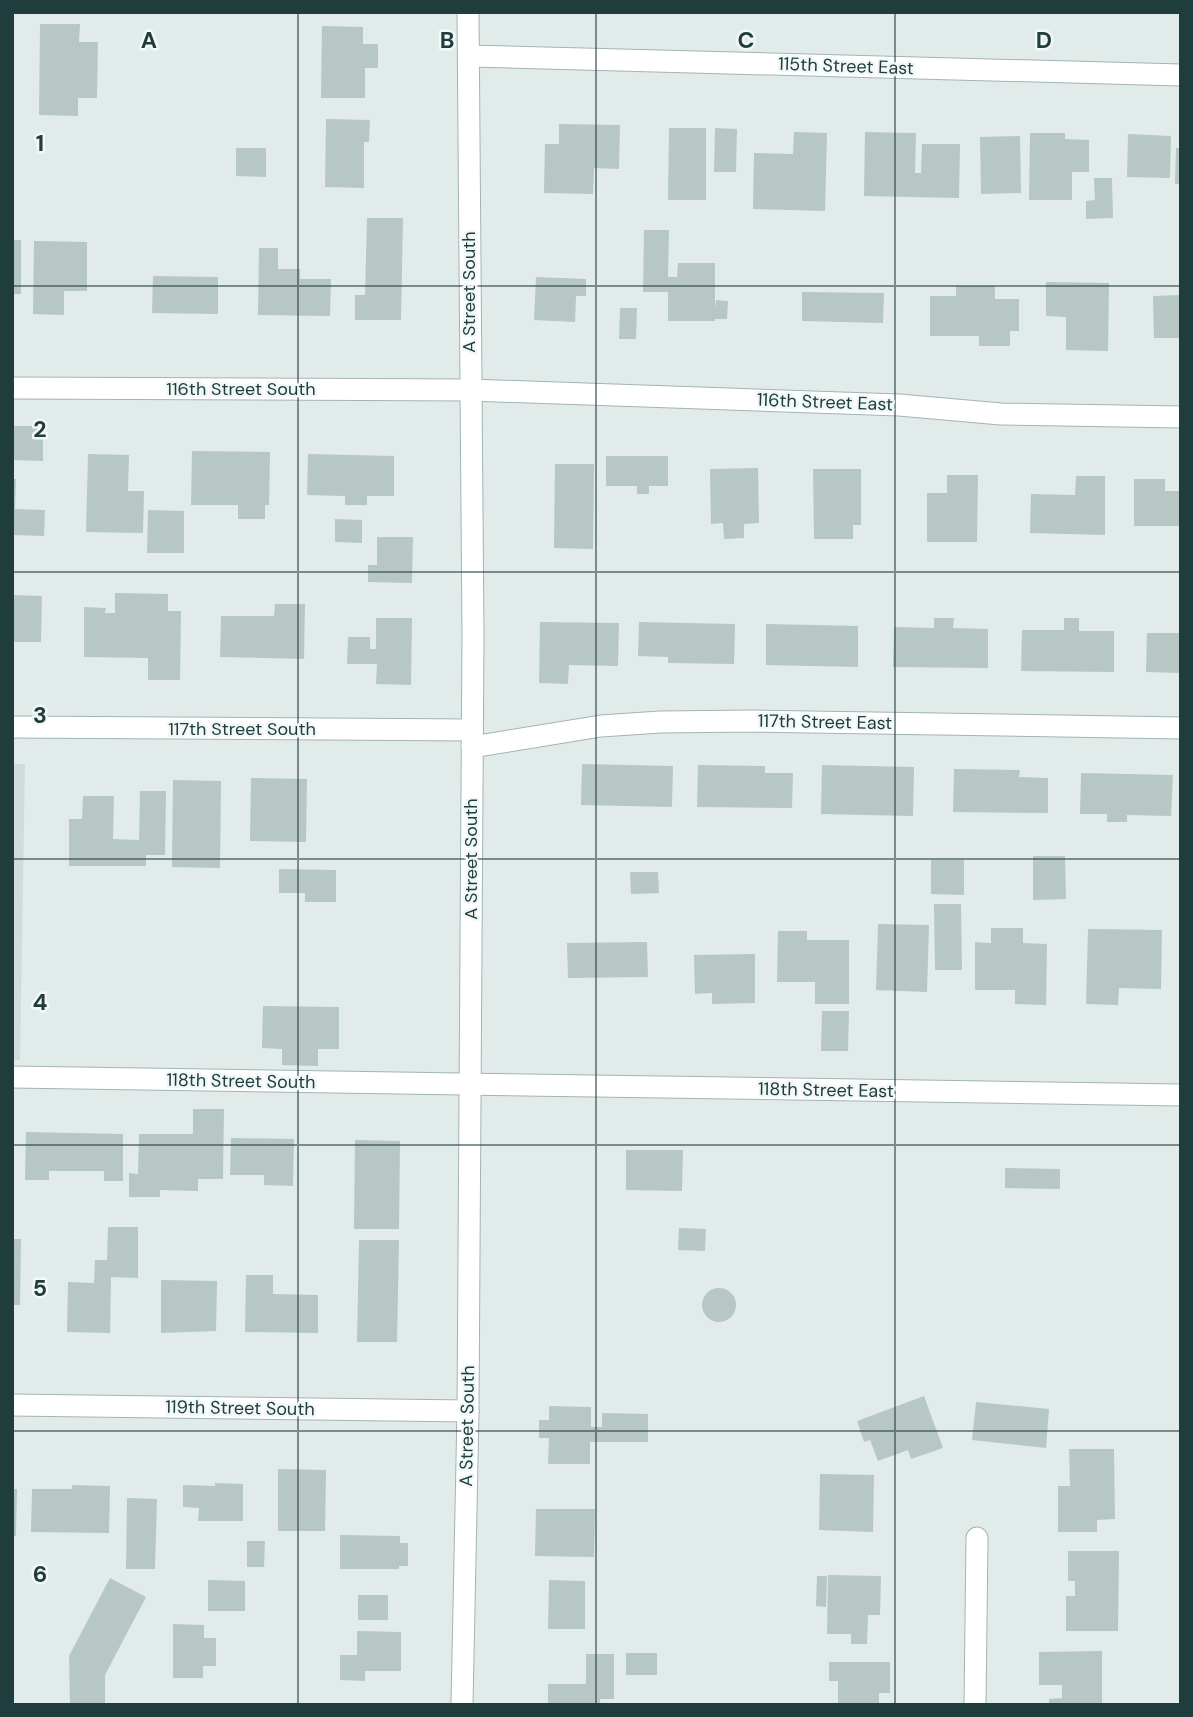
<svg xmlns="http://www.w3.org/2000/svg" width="1193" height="1717" viewBox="0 0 1193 1717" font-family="'DM Sans',sans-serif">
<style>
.built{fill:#cfdcda}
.building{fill:#b6c7c4}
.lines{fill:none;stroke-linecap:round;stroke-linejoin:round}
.minor-casing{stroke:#a3b4b3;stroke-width:23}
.tertiary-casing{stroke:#a3b4b3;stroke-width:23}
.minor{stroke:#fff;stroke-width:21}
.tertiary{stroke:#fff;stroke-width:21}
.grid{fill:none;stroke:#203d3d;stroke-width:2;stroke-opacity:0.55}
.labels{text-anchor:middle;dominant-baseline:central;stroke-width:5;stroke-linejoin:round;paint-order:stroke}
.street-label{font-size:18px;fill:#203d3d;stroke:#f1f8f7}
.grid-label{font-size:23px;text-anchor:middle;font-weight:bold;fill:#203d3d;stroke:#f1f8f7;stroke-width:5;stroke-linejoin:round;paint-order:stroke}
</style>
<rect width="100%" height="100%" fill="#e1ecea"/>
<!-- built -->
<path class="built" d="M12,764h13l-5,296h-8z"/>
<!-- building -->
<path class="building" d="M40,24h40l-1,18h19l-1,56h-19v18l-39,-1z
M322,26l41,1v17h15v24h-13v30h-44z
M326,119l44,1 -1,22h-5v46l-39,-1z
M559,124l61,1 -1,44 -25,-1 -1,26 -49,-1 1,-49h14z
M669,128h37v72h-38z
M715,128l22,1 -1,43h-22z
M794,132l33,1 -2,78 -72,-2 1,-56 39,1z
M865,132l51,1 -1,40h6l1,-29h38l-1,54 -95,-2z
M1030,133h35v6l24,1v32h-17v28h-43z
M1128,134l43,2 -1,42 -43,-1z
M1020,136l1,57 -40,1 -1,-57z
M236,148h30v29l-30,-1z
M1176,148h5v36h-6z
M1094,178h18l1,40 -27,1v-18l9,-1z
M367,218h36l-2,102h-46v-25h10z
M644,230h25l-1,47h9l1,-14h37v46l1,-9 12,1 -1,18h-12v2h-47v-29h-25z
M12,240h9v54h-9z
M34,241l53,1v49h-23v24l-31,-1z
M259,248h19v21h22v10h31l-1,37 -72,-1z
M153,276l65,1v37l-66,-1z
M536,277l50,2v17h-10l-1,26 -41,-2z
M1046,282l63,1 -1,68 -42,-1v-33l-20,-1z
M956,286h39v13h24v32h-9v15h-31v-10h-49v-40h26z
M802,292l82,1 -1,30 -81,-2z
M1181,295v43h-27l-1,-42z
M620,308h17l-1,31h-17z
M12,426h31v35l-31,-1z
M192,451l78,1 -1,53h-4v14h-27v-14h-47z
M88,454l41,1 -1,36h16l-1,42 -57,-1z
M308,454l86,2v40h-27v9h-22v-9l-38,-1z
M606,456h62v30h-19v8h-12v-8h-31z
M555,464h39l-1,85 -39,-1z
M758,468l1,55 -15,1v14l-20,1 -1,-16 -12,1 -1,-55z
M813,469h48v56h-8v14h-39z
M947,475h31l-1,67h-50v-49h20z
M1076,476h29v59l-75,-2 1,-39 44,1z
M12,479h4l-1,30 30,1 -1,26 -32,-1z
M1134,479h31v12h16v35h-47z
M148,510l36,1v42h-37z
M335,519l27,1v23l-27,-1z
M377,537h36l-1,46 -44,-1v-17h9z
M115,593l53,1v17h13l-1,69h-32v-22l-64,-1v-50l22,1 -1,5h10z
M12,595l30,1 -1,46h-29z
M275,604h30l-1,55 -84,-2 1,-41h53z
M376,618h36l-1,67 -35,-1 1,-20h-30l1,-27h22v12h6z
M934,618h20l-1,10 35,1v39l-95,-1 1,-40 40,1z
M1064,618h15v13h35v41l-93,-1 1,-41h42z
M540,622l79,1 -1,43 -49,-1 -1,19 -29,-1z
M639,622l96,2 -1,40 -66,-1v-6l-30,-1z
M766,624l92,2v41l-92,-2z
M1147,633h34v40l-35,-1z
M582,764l91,2 -1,41 -91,-2z
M698,765l67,1v7h28l-1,35 -95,-1z
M822,765l92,2 -1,49 -92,-2z
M954,769l66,1 -1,7 29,1v35l-95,-1z
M1081,773l92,2 -2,41 -44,-1v7h-20v-8h-27z
M251,778l56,1 -1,63 -56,-1z
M173,780l48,1 -1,87 -48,-1z
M140,791h26l-1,64h-19v11h-77v-47h13l1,-23h31l-1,43 26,1z
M1033,856h32l1,43 -33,1z
M931,860h33v35l-33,-1z
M279,869l57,1v32h-31v-9h-26z
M630,872h28l1,21 -28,1z
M934,904h27l1,66h-27z
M878,924l51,1 -2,67 -51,-2z
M991,928h32v15l24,1 -1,61 -31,-1v-14h-40v-48l16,1z
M1088,929l74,1 -1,59 -42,-1 -1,17 -32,-1z
M778,931h29v9h42v64h-34v-22h-38z
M647,942l1,35 -80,1 -1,-35z
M755,954v49l-43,1v-11l-17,1 -1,-39z
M263,1006l76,1v42h-21v17l-36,-1v-16l-20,-1z
M822,1011h27l-1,40h-27z
M193,1109h31l-1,70h-25v12l-38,-1v7h-31v-24l9,1 1,-40h54z
M26,1132l97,2v47h-19v-10h-55v9h-24z
M231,1138l63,1 -1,47 -29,-1v-10h-34z
M355,1140l45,1 -1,88h-45z
M626,1150h57l-1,41 -56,-1z
M1005,1168l55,1v20l-55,-1z
M108,1227h30v51l-27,-1 -1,56 -43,-1 1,-50 26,1 1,-23h12z
M679,1228l27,1 -1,22 -27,-1z
M12,1239h9l-1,66h-8z
M359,1240h40l-2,102h-40z
M246,1275h27v19l45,1v38l-73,-1z
M161,1280l56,1 -1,50 -55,2z
M702 1305a17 17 0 1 1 34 0a17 17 0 1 1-34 0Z
M924,1396l19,52 -32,11 -3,-9 -30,11 -8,-21 -6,2 -7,-21z
M976,1402l73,7 -3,39 -74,-8z
M549,1406l42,1v20h11v-14l46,1v28h-58v22h-42l1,-26h-10v-18h10z
M1069,1449h45l1,70 -18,1v12h-39v-46h12z
M278,1469l48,1 -1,61h-47z
M820,1474l54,1 -1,57 -54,-2z
M215,1483l28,1v37h-45l1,-13 -16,-1v-22l32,1z
M72,1485l38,1 -1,47 -78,-1 1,-43h40z
M12,1489h5l-1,47h-4z
M127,1498l30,1 -2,70h-29z
M536,1509h59l-1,48 -59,-1z
M340,1535l60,1v7h8v23h-9v3h-59z
M247,1541h18l-1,26h-17z
M1068,1551h51l-1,80h-52v-35h9v-15h-7z
M828,1575l53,1 -1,39h-12l-1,29h-16v-10h-24z
M817,1576h10l-1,31 -10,-1z
M110,1578l36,19 -41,78v30h-35l-1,-49z
M208,1580l37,1v30h-37z
M549,1580l36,1v48h-37z
M358,1595h30v25h-30z
M173,1624l31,1v13h12v28h-13v12h-30z
M357,1631l44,1v39h-36v10l-25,-1v-25h17z
M1102,1651v54h-53v-6l13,-1v-13h-23v-33z
M626,1653h31v22h-31z
M586,1654h28v45h-14v6h-52v-21h38z
M829,1662h61v31h-11v12h-41v-24h-9z"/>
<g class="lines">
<defs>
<path id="minor" d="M469,56l712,19
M470,390l429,15 102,9 180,3
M12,727l460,3
M472,747l129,-21 59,-4 94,-1 427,7
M12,1077l1169,18
M12,1405l456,6
M975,1705l2,-167"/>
<path id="tertiary" d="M12,388l458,2
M462,1705l6,-294 5,-776 -5,-623"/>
</defs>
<!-- minor casing -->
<use href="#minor" class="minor-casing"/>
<!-- tertiary casing -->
<use href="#tertiary" class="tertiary-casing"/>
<!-- minor -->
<use href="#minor" class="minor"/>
<!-- tertiary -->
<use href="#tertiary" class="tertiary"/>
</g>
<!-- grid -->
<path class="grid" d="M298,12v1693M596,12v1693M895,12v1693M12,286h1169M12,572h1169M12,859h1169M12,1145h1169M12,1431h1169"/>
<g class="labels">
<!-- street labels -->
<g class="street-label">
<text transform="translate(846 66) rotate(2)">115th Street East</text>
<text transform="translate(469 292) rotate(-90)">A Street South</text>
<text x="241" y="389">116th Street South</text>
<text transform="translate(825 402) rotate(2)">116th Street East</text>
<text transform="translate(825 722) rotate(1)">117th Street East</text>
<text x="242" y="729">117th Street South</text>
<text transform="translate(471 859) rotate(-90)">A Street South</text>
<text transform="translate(241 1081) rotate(1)">118th Street South</text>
<text transform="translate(826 1090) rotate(1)">118th Street East</text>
<text transform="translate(240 1408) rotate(1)">119th Street South</text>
<text transform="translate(467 1426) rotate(-89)">A Street South</text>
</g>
</g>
<g class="grid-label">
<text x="149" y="48">A</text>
<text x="447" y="48">B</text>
<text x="746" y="48">C</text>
<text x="1044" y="48">D</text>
<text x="40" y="151">1</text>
<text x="40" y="437">2</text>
<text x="40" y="723">3</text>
<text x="40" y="1010">4</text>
<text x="40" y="1296">5</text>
<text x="40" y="1582">6</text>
</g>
<!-- border -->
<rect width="1193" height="1717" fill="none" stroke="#203d3d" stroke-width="28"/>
</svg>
